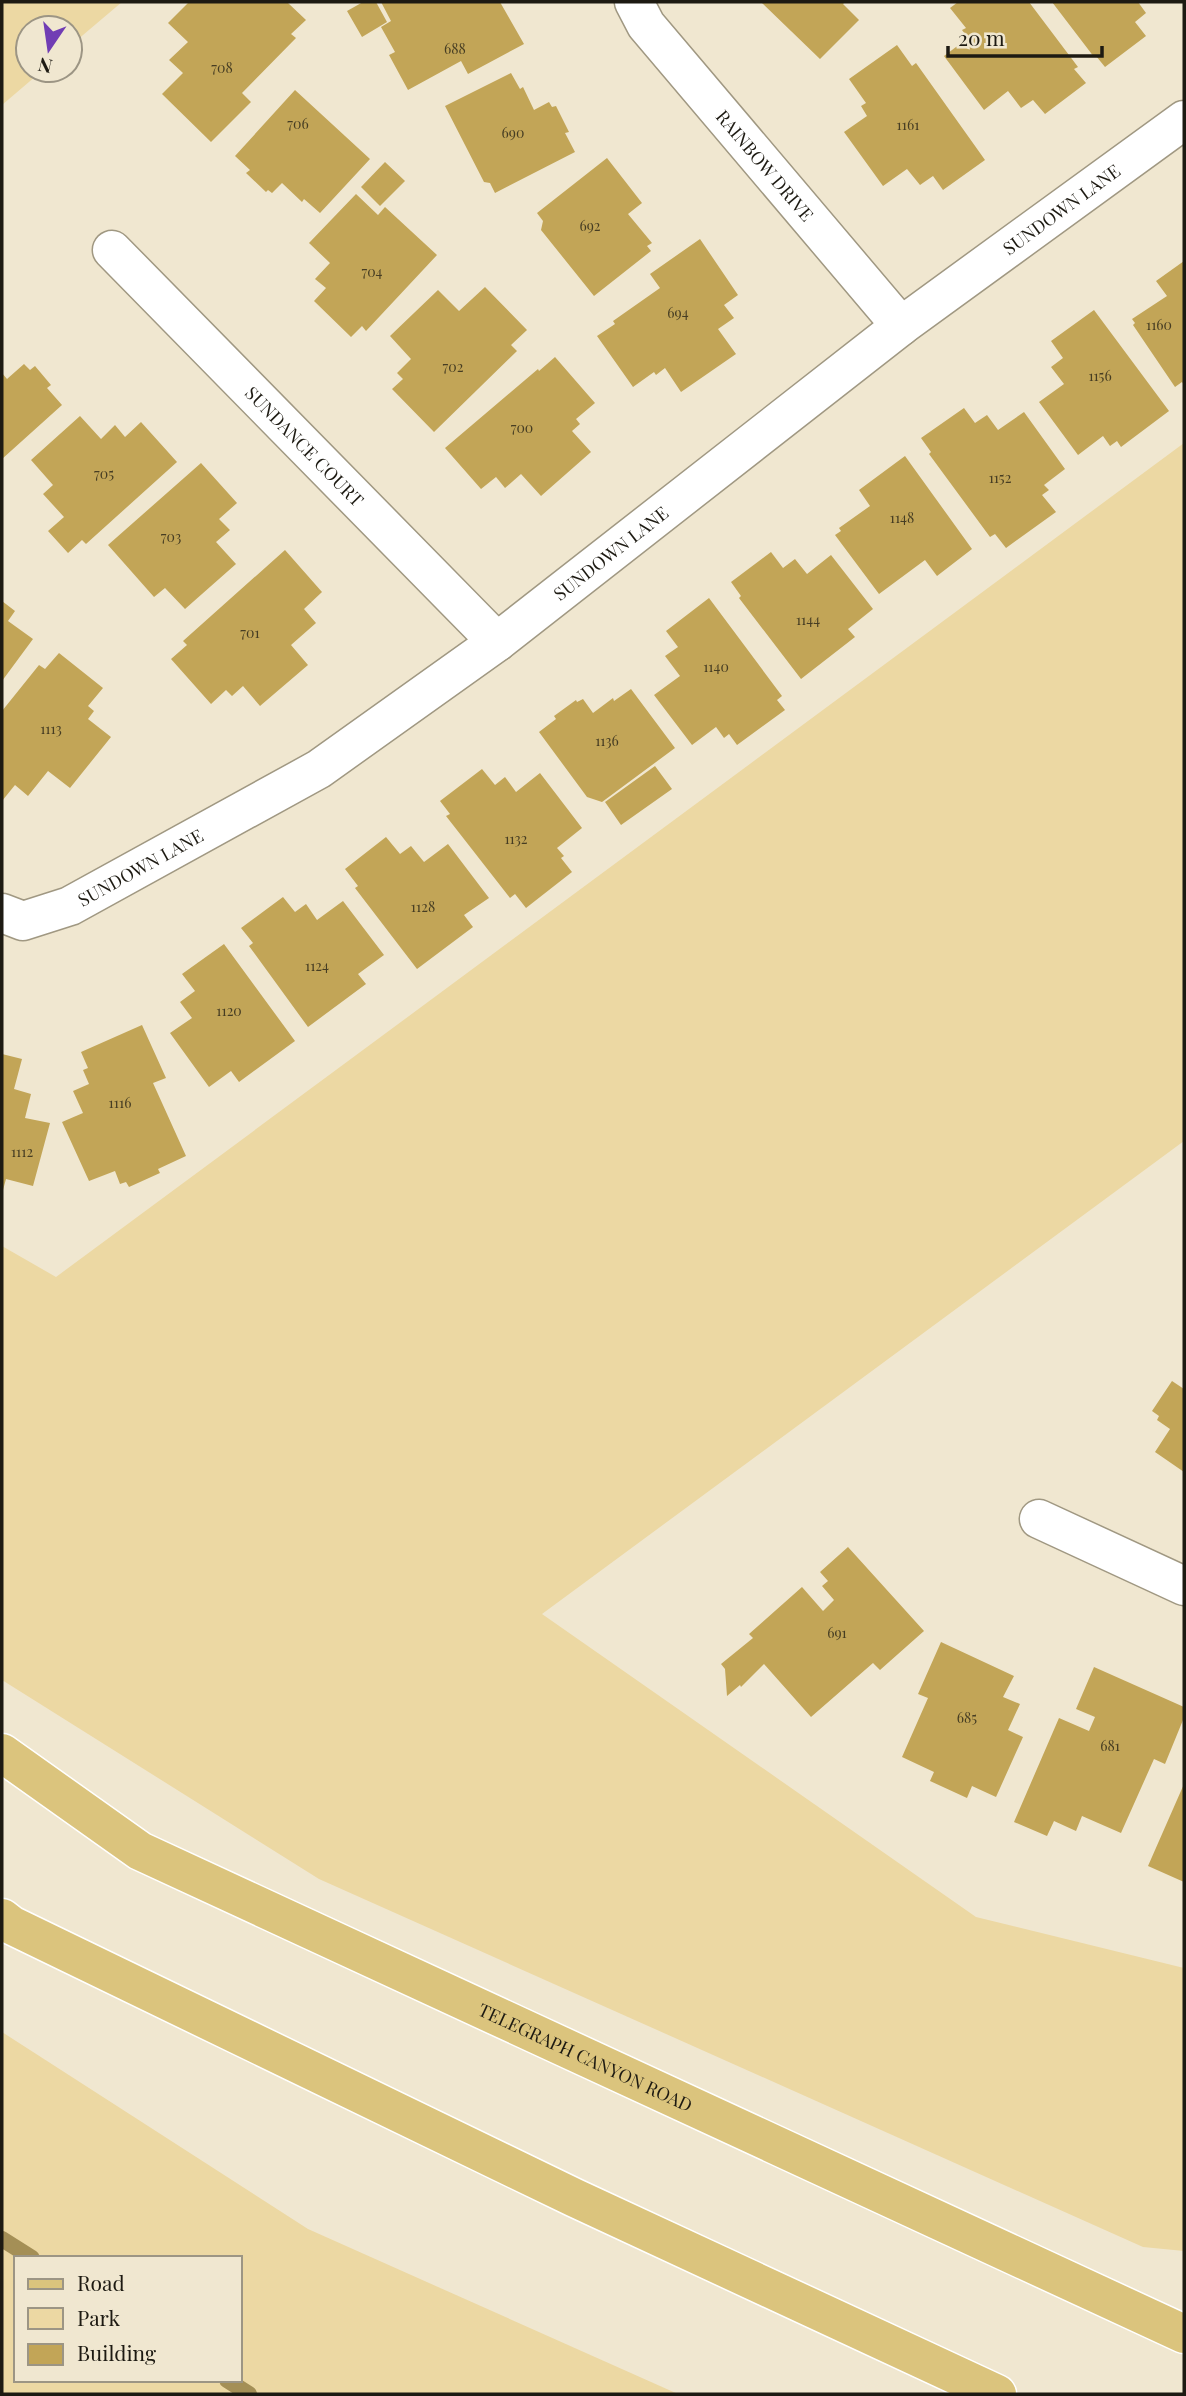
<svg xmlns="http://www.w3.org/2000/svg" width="1186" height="2396" viewBox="0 0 1186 2396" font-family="'Playfair Display',serif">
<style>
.green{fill:#ecd8a3;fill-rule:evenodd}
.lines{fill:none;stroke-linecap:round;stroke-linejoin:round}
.stream{stroke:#a48f56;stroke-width:16}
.building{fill:#c2a557}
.minor-casing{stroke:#a09882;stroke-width:41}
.primary-casing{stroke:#fff;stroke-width:41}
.minor{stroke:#fff;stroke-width:38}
.primary{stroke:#dbc47d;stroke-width:38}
.labels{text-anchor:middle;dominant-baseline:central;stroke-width:5;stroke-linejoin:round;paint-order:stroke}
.number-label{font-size:14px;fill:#463d23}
.street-label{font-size:18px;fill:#1d1a12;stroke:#f0e7d0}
</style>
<rect width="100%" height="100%" fill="#f0e7d0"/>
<!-- green -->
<path class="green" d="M2,2h120l-52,44v-18h-42v42h15l-41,35z
M1184,443v698l-642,473 434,303 208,51v283l-41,-4 -824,-368 -317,-199v-434l54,31z
M2,2032l306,197 370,165h-676zM16,2258h224v122h-224z"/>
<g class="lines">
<!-- stream -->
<path class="stream" d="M2,2239l30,19
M227,2380l22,14"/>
</g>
<!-- building -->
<path class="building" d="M189,2h98l19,18 -15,14 5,4 -54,55 9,9 -40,40 -49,-48 21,-21 -14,-13 19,-18 -20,-19z
M363,2h13l11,20 -25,15 -15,-26z
M381,2h119l24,42 -56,30 -7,-13 -53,29 -19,-35 6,-3 -14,-25 10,-6z
M761,2h84l-2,2 16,16 -39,39z
M958,2h71l49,65 -4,2 12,14 -41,31 -12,-14 -12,8 -13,-17 -24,19 -40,-54 24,-18 -6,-8 4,-2 -16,-20z
M1052,2h86l8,11 -11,9 11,14 -41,31 -9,-11 -2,1z
M897,45l15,21 4,-3 69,97 -42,30 -10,-14 -13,9 -13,-16 -24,17 -39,-54 23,-16 -6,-10 5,-3 -17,-24z
M511,73l9,16 3,-2 11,23 15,-8 3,5 4,-1 13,26 -4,1 10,19 -80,41 -5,-10 -6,-1 -39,-76z
M295,90l75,69 -50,54 -16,-14 -2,3 -20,-19 -10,10 -4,-3 -2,2 -20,-19 4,-3 -15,-14z
M607,158l35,45 -14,11 24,29 -5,3 4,5 -57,45 -53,-66 2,-9 -6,-8z
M385,162l20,19 -25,25 -19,-19z
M356,194l22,21 7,-8 52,48 -71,76 -4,-5 -11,11 -37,-36 12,-13 -11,-9 15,-16 -21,-20z
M700,239l38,56 -14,10 10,13 -16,11 18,25 -55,38 -16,-24 -9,7 -2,-3 -21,15 -36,-51 18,-12 -2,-3 47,-33 -10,-14z
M1184,261v124l-2,-3 -7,5 -42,-62 2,-2 -3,-4 35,-23 -11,-15z
M485,287l42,43 -16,15 6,6 -83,81 -42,-43 11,-10 -6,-6 14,-14 -21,-23 48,-46 21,21z
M1094,310l75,101 -48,36 -4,-6 -7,5 -7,-10 -25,19 -39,-53 25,-18 -13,-17 12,-9 -12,-17z
M555,357l40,46 -19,16 4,5 -8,7 19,21 -50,44 -20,-22 -16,14 -9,-11 -15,12 -36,-41 93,-79 1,2z
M24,364l6,6 5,-4 16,19 -4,3 15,17 -60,54v-86l5,6z
M964,408l11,15 12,-8 11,15 26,-18 41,57 -21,16 5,5 -7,5 14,17 -50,36 -11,-14 -5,3 -61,-83 2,-2 -10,-14z
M80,416l21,23 14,-14 10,12 16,-15 36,40 -91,82 -4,-4 -14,13 -20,-22 16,-14 -21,-23 10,-9 -22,-25z
M905,456l67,93 -35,27 -12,-16 -46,34 -44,-59 6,-4 -2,-3 31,-22 -11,-16z
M201,463l36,40 -18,16 11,11 -14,12 20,22 -51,45 -20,-21 -11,9 -46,-52z
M285,550l37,42 -18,17 12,14 -25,22 17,20 -48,41 -17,-20 -11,10 -6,-6 -15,14 -40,-45 16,-14 -4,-4z
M771,552l12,16 12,-9 12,15 24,-19 42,54 -25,20 7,8 -54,42 -62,-81 2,-2 -10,-14z
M709,598l73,98 -5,4 8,10 -48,35 -8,-11 -5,4 -8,-11 -24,18 -38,-50 26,-19 -15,-20 13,-9 -12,-16z
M2,601l13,10 -7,10 25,18 -31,42z
M59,653l44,35 -15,18 6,5 -6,8 23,18 -41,51 -22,-17 -20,25 -13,-11 -13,16v-90l37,-46 6,4z
M631,689l44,59 -73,54 -15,-5 -48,-65 17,-13 -2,-3 22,-16 1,2 6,-3 10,14 20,-15 1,3z
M655,766l17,23 -51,36 -16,-23z
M482,769l13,16 10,-8 11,15 24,-19 42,55 -25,20 7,8 -3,2 11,14 -46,36 -11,-14 -5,4 -64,-82 4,-2 -10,-13z
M386,837l14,17 11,-8 13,16 24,-18 41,54 -25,17 9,12 -56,42 -62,-81 3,-2 -13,-17z
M283,897l12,15 11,-8 11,16 26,-19 41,54 -26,19 8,10 -58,43 -59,-81 4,-3 -12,-15z
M224,944l71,97 -56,41 -8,-11 -22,16 -39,-54 22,-15 -12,-16 15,-11 -13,-17z
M142,1025l24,53 -13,5 33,73 -28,13 2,4 -31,14 -3,-5 -6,2 -5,-13 -26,10 -27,-59 21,-9 -10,-22 16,-7 -6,-14 5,-2 -7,-16z
M2,1054l20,5 -8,30 17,5 -6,24 25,5 -17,63 -27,-7 -3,11z
M1172,1381l12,8v83l-29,-20 15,-23 -13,-9 2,-4 -7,-5z
M848,1547l76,84 -44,39 -7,-7 -62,54 -47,-53 -23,23 -1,-2 -13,11 -2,-27 -4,-5 32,-26 -4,-4 53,-47 21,24 11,-11 -12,-14 6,-5 -8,-9z
M941,1642l73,34 -11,21 17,7 -12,26 15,7 -27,60 -24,-11 -5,12 -37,-17 4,-9 -32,-15 26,-59 -10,-4z
M1094,1667l90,40 -1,13 -18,44 -11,-5 -33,74 -39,-17 -6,15 -22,-10 -7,15 -33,-14 45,-104 30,13 6,-14 -19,-8z
M1184,1784v98l-36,-16z"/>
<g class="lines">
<defs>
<g id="minor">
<path id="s1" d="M634,2l12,23 255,301"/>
<path id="s2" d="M112,250l385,392"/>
<path id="s3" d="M2,913l21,8 47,-15 249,-137 178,-127 404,-316 283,-206"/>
<path d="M1039,1519l145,67"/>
</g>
<g id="primary">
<path id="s4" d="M2,1753l138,98 1044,483"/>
<path d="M2,1918l9,7 564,273 422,196"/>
</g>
</defs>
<!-- minor casing -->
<use href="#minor" class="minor-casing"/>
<!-- primary casing -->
<use href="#primary" class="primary-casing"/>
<!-- minor -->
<use href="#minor" class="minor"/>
<!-- primary -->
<use href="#primary" class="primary"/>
</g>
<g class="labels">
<!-- number labels -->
<g class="number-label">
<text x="455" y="48">688</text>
<text x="222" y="67">708</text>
<text x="298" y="123">706</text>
<text x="908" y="124">1161</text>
<text x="513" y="132">690</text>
<text x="590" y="225">692</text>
<text x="372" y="271">704</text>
<text x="678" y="312">694</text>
<text x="1159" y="324">1160</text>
<text x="453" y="366">702</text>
<text x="1100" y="375">1156</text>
<text x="522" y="427">700</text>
<text x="104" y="473">705</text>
<text x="1000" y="477">1152</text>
<text x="902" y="517">1148</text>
<text x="171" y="536">703</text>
<text x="808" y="619">1144</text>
<text x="250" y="632">701</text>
<text x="716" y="666">1140</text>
<text x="51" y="728">1113</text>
<text x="607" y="740">1136</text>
<text x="516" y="838">1132</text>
<text x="423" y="906">1128</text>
<text x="317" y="965">1124</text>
<text x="229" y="1010">1120</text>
<text x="120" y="1102">1116</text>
<text x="22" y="1151">1112</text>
<text x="837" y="1632">691</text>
<text x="967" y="1717">685</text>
<text x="1110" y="1745">681</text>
</g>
<!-- street labels -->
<g class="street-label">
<text stroke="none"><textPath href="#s1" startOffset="210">RAINBOW DRIVE</textPath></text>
<text stroke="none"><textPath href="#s3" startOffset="1286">SUNDOWN LANE</textPath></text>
<text stroke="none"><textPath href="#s2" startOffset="275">SUNDANCE COURT</textPath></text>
<text stroke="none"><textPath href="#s3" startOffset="719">SUNDOWN LANE</textPath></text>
<text stroke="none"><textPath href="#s3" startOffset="152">SUNDOWN LANE</textPath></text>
<text stroke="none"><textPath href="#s4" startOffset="660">TELEGRAPH CANYON ROAD</textPath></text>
</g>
</g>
<!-- border -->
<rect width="1186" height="2396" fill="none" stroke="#1d1a12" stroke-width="7"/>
<!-- legend -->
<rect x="14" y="2256" width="228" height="126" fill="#f0e7d0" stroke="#9c9584" stroke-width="2"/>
<rect x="28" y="2279" width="35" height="10" fill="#dbc47d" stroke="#9c9584" stroke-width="2"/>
<text x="77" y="2291" font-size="21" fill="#1d1a12">Road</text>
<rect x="28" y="2308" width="35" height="21" fill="#ecd8a3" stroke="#9c9584" stroke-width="2"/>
<text x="77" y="2326" font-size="21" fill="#1d1a12">Park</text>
<rect x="28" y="2344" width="35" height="21" fill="#c2a557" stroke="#9c9584" stroke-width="2"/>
<text x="77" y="2361" font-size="21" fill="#1d1a12">Building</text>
<!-- north arrow -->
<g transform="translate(49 49) rotate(193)"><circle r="33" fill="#f0e7d0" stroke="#9c9584" stroke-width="2"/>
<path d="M0-5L12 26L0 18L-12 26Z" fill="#713db4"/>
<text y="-10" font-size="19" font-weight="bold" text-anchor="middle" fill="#1d1a12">N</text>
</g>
<!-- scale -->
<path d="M948 46v10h154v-10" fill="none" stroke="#1d1a12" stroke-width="3.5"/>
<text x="958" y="46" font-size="21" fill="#1d1a12" stroke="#f0e7d0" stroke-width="5" paint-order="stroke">20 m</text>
</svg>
